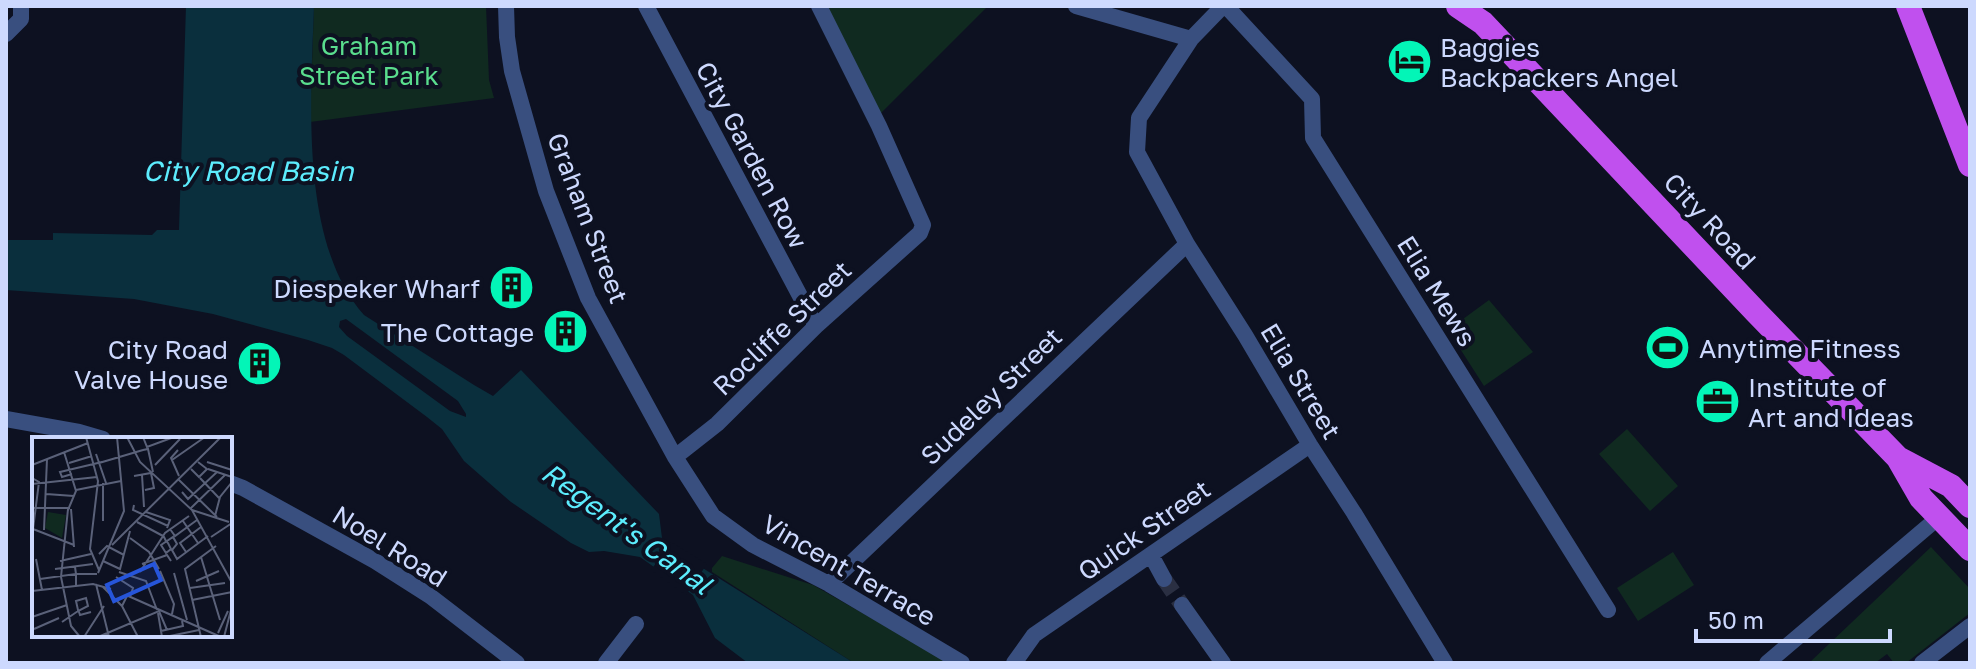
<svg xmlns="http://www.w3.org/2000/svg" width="1976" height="669" viewBox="0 0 1976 669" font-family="'Golos Text',sans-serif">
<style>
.green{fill:#102a20}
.water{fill:#0a2f3d;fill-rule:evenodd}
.pier{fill:#0d1121}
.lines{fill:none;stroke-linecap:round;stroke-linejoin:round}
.minor-tunnel{stroke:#2a2f42;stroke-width:16;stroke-dasharray:16 8;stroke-linecap:butt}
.minor{stroke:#394f7f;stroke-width:16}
.trunk{stroke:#c050ee;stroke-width:24}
.labels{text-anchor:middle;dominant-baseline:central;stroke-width:8;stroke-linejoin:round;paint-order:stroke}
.park-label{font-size:26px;fill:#5add8e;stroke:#0d1121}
.poi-label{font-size:26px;fill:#cdd9fe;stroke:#0d1121;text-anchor:start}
.street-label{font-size:26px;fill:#cdd9fe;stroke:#0d1121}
.water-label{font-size:28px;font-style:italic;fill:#5cecfd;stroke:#0d1121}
.inset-road{fill:none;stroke:#5a6179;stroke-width:2}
.view{fill:#2655da;fill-opacity:0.15;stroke:#2655da;stroke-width:4}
.inset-edge{fill:none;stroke:#cdd9fe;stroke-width:4}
</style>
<rect width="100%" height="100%" fill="#0d1121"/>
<!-- green -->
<path class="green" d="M314,6h172l3,74 5,18 -184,24z
M825,6h163l-109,109z
M1489,300l44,52 -49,34 -36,-56z
M1627,429l51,57 -28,25 -51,-57z
M1931,547l39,42v24l-64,50h-12l-7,-9 -12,9h-66z
M1673,552l21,33 -56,36 -21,-33z
M722,556l91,29 137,78h-96l-142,-91v-4z"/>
<!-- water -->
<path class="water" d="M186,6h128c-3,92 -15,236 50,309l110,70 19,11 28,-26 138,144 3,24 4,7 188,118h-106l-33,-25 -22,-43 -53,-38 -36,-6 -15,1 -18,-9 -60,-41 -47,-41 -22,-32 -15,-12 -83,-62 -12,-7 -24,-8 -95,-26 -79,-15 -128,-9v-50h47v-7l99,2 5,-5h22zM346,319l112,82 8,13v3l-16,-6 -11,-8 -92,-67 -8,-9 1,-6z"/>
<!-- pier -->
<path class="pier" d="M671,542l36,22 -21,31 -35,-25z"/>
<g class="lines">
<!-- minor-tunnel -->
<path class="minor-tunnel" d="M1164,579l18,26"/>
<!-- minor -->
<path class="minor" d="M506,6l1,31 5,34 34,120 42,107 87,159 38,59 40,29 76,39 133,79
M646,6l170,320
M1076,6l115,33
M1223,6l-32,33 -52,79 -2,34 50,92 58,91 65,110 44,68 91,150
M1226,6l86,93 1,39 295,472
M6,34l15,-15v-13
M6,419l73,13 24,7
M675,457l42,-33 99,-98 104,-93 3,-8 -44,-99 -60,-120
M230,483l13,5 132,73 55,35 87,67
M1151,555l13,24
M829,584l358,-340
M1182,605l41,58
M606,663l30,-39
M1014,663l20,-28 276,-190
M1767,663l172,-146
M1922,663l48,-37"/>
<!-- trunk -->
<path class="trunk" d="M1458,6l25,17 273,289 142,146 23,40 49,51
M1908,6l62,159
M1898,458l53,28 19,20"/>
</g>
<!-- icons -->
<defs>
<symbol id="hotel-disc" viewBox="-11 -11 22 22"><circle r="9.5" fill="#03f5b7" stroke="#0d1121"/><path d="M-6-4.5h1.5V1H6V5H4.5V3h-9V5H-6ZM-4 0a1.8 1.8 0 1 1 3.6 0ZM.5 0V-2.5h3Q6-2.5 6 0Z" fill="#111"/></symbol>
<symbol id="building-disc" viewBox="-11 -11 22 22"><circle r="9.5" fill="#03f5b7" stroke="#0d1121"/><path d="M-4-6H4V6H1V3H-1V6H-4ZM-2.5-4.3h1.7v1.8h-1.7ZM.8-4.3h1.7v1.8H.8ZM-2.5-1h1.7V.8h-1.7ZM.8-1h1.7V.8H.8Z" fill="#111"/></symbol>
<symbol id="stadium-disc" viewBox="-11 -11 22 22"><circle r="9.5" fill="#03f5b7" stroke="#0d1121"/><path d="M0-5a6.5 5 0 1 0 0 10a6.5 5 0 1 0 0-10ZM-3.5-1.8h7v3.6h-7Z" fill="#111"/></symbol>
<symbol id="office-disc" viewBox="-11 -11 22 22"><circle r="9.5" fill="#03f5b7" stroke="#0d1121"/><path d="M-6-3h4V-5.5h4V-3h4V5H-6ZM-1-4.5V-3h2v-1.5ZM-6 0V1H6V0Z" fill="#111"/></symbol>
</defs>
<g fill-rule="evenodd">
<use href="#hotel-disc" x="1384" y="36" width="51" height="51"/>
<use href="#building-disc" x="486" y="262" width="51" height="51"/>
<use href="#building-disc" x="540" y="306" width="51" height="51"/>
<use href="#stadium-disc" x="1642" y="322" width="51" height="51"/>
<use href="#building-disc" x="234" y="338" width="51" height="51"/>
<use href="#office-disc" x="1692" y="376" width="51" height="51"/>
</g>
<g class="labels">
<!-- park labels -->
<g class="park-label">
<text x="369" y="45">Graham<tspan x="369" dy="30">Street Park</tspan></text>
</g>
<!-- poi labels -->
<g class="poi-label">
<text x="1440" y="47">Baggies<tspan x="1440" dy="30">Backpackers Angel</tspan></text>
<text x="480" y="288" text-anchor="end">Diespeker Wharf</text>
<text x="534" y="332" text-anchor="end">The Cottage</text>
<text x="1699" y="348">Anytime Fitness</text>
<text x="228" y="349" text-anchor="end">City Road<tspan x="228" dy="30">Valve House</tspan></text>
<text x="1748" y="387">Institute of<tspan x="1748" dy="30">Art and Ideas</tspan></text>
</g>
<!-- street labels -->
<g class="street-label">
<text transform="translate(752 155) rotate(62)">City Garden Row</text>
<text transform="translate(588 218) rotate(69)">Graham Street</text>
<text transform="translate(1710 221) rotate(47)">City Road</text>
<text transform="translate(1437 291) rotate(58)">Elia Mews</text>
<text transform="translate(782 328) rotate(-44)">Rocliffe Street</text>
<text transform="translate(1301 381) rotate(59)">Elia Street</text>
<text transform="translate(991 396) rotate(-44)">Sudeley Street</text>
<text transform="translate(1144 530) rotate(-35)">Quick Street</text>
<text transform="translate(390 546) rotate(32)">Noel Road</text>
<text transform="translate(849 570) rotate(30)">Vincent Terrace</text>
</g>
<!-- water labels -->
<g class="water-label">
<text x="248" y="170">City Road Basin</text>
<text transform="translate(627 528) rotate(36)">Regent's Canal</text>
</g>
</g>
<!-- overview -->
<g transform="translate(32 437)">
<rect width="200" height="200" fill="#0d1121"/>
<path d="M16,75l18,3 -4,23 -17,-10z" fill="#102a20"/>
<path class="inset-road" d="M54,0l12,44 -8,68 9,21M95,0l13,25 52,48 40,73M111,0l4,10 27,-10M111,13l5,-1 5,23M146,13l-7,8 8,18M32,15l12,39 -8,19M64,17l10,29M140,23l33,-23M175,25l25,8M37,26l23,-7M67,26l44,-13M0,28l56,-22M123,28l25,-26M159,32l8,8 8,-8 -9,-7M176,32l24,8M40,37l-10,3 -2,-5 42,-10M110,38l2,32M102,39l17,-3 3,15 -9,2M0,41l7,4 -6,47M168,41l19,20M147,43l38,37M0,47l65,-7M44,53l45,-9M150,55l6,7 29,-27M14,57l28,2M102,68l-1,5 35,16M1,71h37M159,71l34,-33M36,72l-7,68 10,49 9,11M39,72l3,38M160,73l37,12M114,75l24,8 -3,8M183,79l5,-19 12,-15M71,84v-38M151,84l15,22M105,85l26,14M1,92l41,16M138,92l5,7 22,-16M12,93l3,-71M131,100h1l2,4h1v1l1,1 3,6 -5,4 -5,-8 12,-8 4,7 -5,6 5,9 31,-23M179,100l21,-14M98,101l19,14 10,17M80,108l109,-108M154,115l-6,-9 21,-16M67,117l8,-8 17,9M169,120l19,63M4,122l6,31M28,124l31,-7M71,124l17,8 10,-38M110,127l25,-9 4,6M23,132l38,-5M128,134l14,33 -2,10M87,135l27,9 11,29M108,135l25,-39 24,-17M66,136l26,-62 -7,-74M142,136l13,47M84,140l17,11 -3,9M8,142l36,-5 -1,-7M164,144l23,-10M64,147l13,53M44,148v-11h21M71,150l19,19 5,-10M158,151l35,-5M0,154l61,-7 18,5M94,158l95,42M160,163l40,-8M90,169l16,31M126,176l4,24M0,180l35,-12M30,185l16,-11 10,-5 -2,-8 -10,3 2,9v1l1,1 1,3 11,-3M2,192l25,-11M129,194l22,-5 -1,-5M186,196l10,-22M52,200l20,-31M66,200l61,-26 8,19M133,200l34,-7M169,200l-16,-68 31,-23M192,200l8,-31"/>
<path class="view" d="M122,127l7,16 -47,21 -7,-16z"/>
<rect width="200" height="200" class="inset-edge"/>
</g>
<!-- border -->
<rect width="1976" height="669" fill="none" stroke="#cdd9fe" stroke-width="16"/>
<!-- scale -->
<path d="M1696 629v12h194v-12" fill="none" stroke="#cdd9fe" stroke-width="4"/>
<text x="1708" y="629" font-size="24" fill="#cdd9fe" stroke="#0d1121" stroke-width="6" paint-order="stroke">50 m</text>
</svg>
